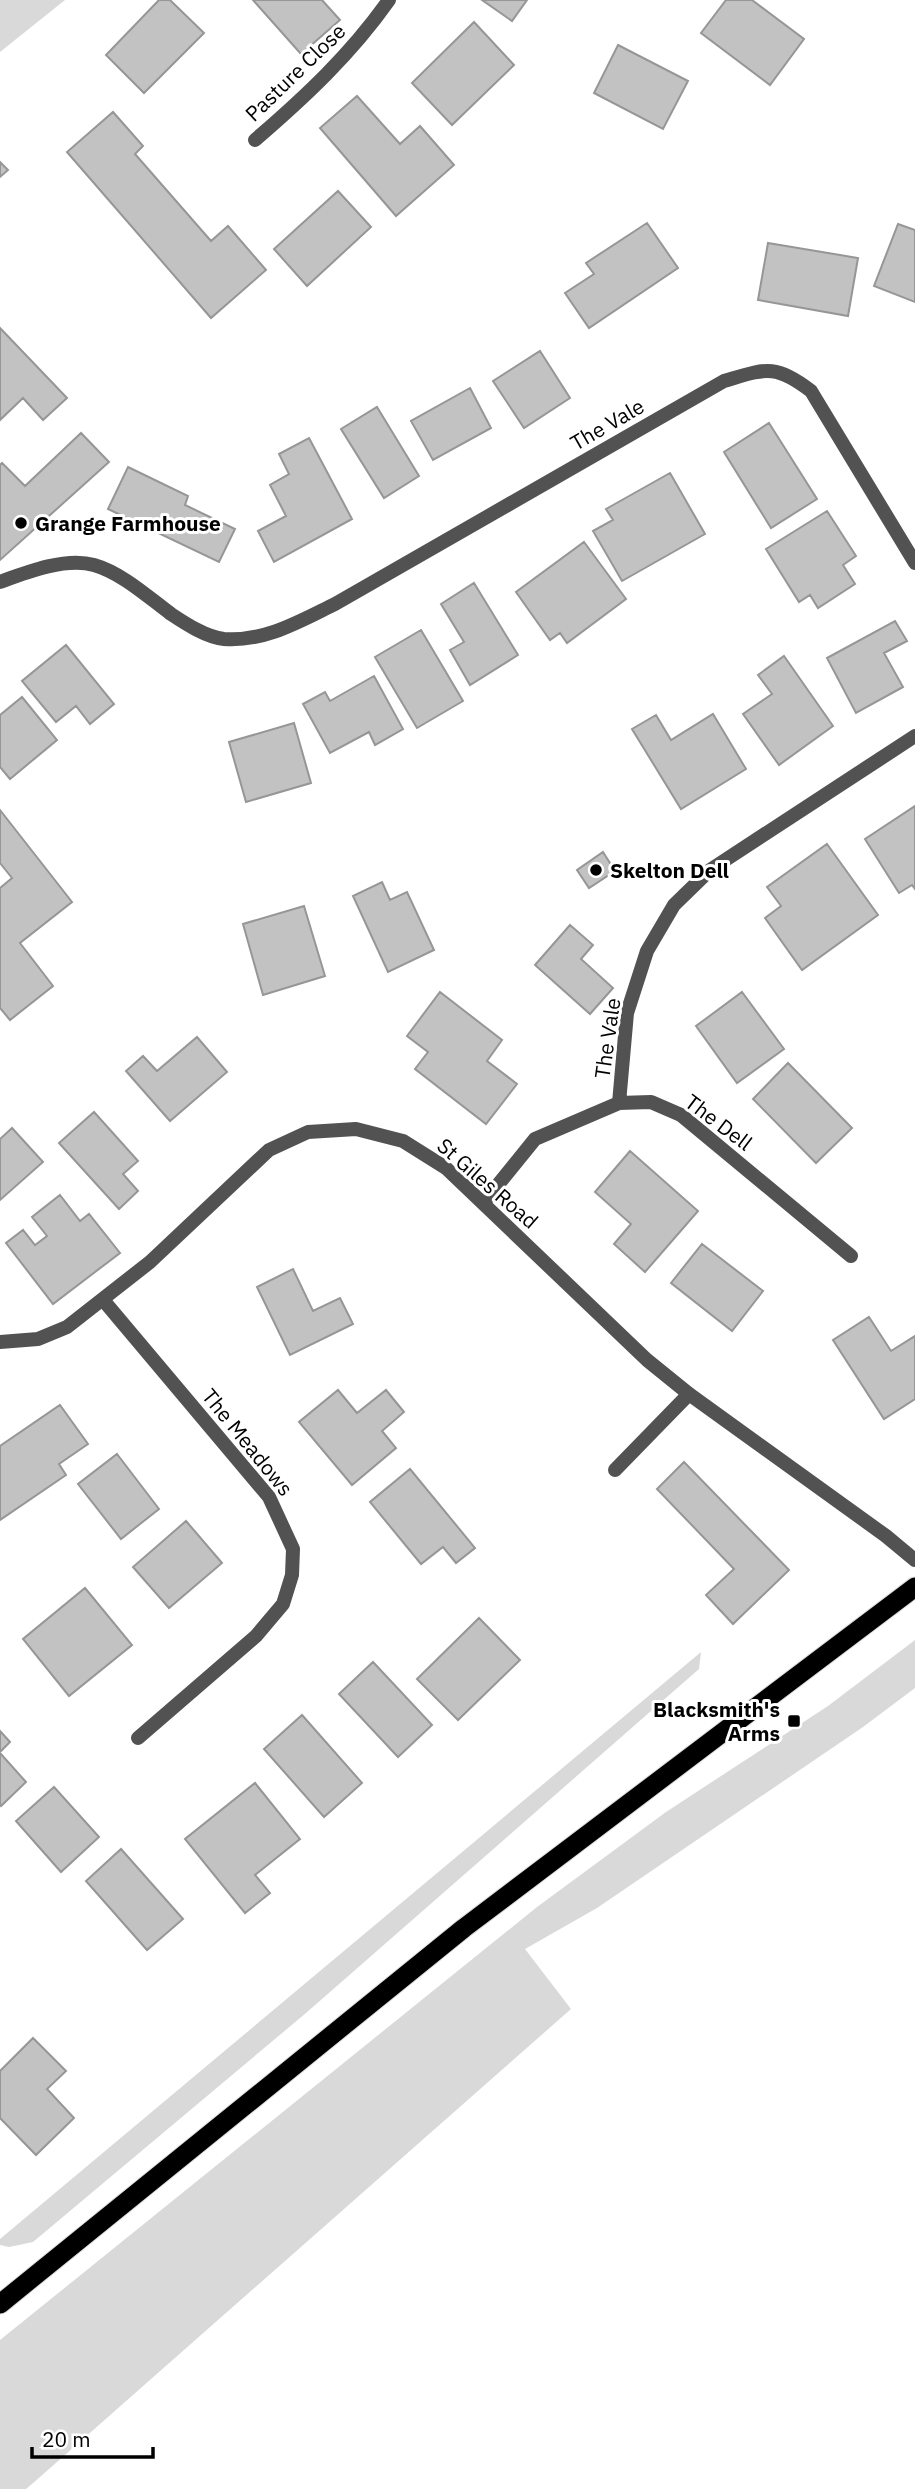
<svg xmlns="http://www.w3.org/2000/svg" width="915" height="2489" viewBox="0 0 915 2489" font-family="'IBM Plex Sans',sans-serif">
<style>
.green{fill:#d9d9d9}
.building{fill:#c2c2c2;stroke:#969696;stroke-width:2}
.lines{fill:none;stroke-linecap:round;stroke-linejoin:round}
.trunk-casing{stroke:#dbdbdb;stroke-width:21}
.service{stroke:#525252;stroke-width:14}
.minor{stroke:#525252;stroke-width:14}
.tertiary{stroke:#525252;stroke-width:14}
.trunk{stroke:#000;stroke-width:19}
.poi-dot{fill:#000;stroke:#fff;stroke-width:2.5}
.labels{text-anchor:middle;dominant-baseline:central;stroke-width:6;stroke-linejoin:round;paint-order:stroke}
.street-label{font-size:21px;fill:#000;stroke:#fff}
.poi-label{font-size:21px;font-weight:bold;fill:#000;stroke:#fff;text-anchor:start}
</style>
<rect width="100%" height="100%" fill="#fff"/>
<!-- green -->
<path class="green" d="M0,0h65l-65,52z
M915,1640v48l-52,39 -266,181 -72,41 46,60 -539,475 -6,5h-26v-149l537,-433 129,-95 162,-106z
M701,1652l-2,17 -393,344 -273,229 -24,5 -9,-2v-6z"/>
<!-- building -->
<path class="building" d="M159,0h11l34,33 -60,60 -38,-38z
M253,0h69l18,20 -39,34z
M482,0h45l-15,21z
M726,0h26l52,39 -34,46 -69,-52z
M474,22l40,43 -62,60 -40,-42z
M618,45l70,36 -25,48 -69,-36z
M357,96l43,48 20,-18 34,39 -58,51 -76,-88z
M113,112l30,34 -8,8 76,87 17,-15 38,44 -55,48 -144,-166z
M0,162l8,8 -8,7z
M338,191l33,36 -64,59 -33,-37z
M647,223l31,45 -89,60 -24,-35 29,-19 -8,-11z
M898,224l17,6v72l-41,-16z
M768,243l90,15 -10,58 -90,-16z
M0,328l67,70 -24,22 -20,-22 -23,22z
M540,351l30,47 -46,30 -31,-47z
M470,388l21,40 -58,32 -22,-39z
M377,407l42,69 -35,22 -43,-69z
M769,423l48,76 -46,29 -47,-76z
M81,433l28,29 -109,98v-95l2,-2 23,23z
M309,438l43,81 -78,43 -16,-31 28,-15 -16,-31 19,-11 -10,-20z
M128,467l60,29 -3,9 50,24 -16,33 -111,-53z
M670,473l35,61 -83,47 -29,-50 20,-11 -7,-11z
M827,511l29,45 -13,9 12,19 -37,24 -8,-13 -11,7 -33,-53z
M584,542l42,57 -59,44 -7,-10 -10,7 -34,-48z
M474,583l44,72 -48,30 -20,-35 14,-8 -23,-38z
M895,621l12,20 -23,12 19,34 -47,26 -29,-55z
M421,630l42,71 -46,27 -42,-71z
M66,645l48,59 -24,20 -14,-18 -20,16 -34,-41z
M784,656l49,70 -54,39 -36,-51 29,-20 -14,-19z
M374,676l29,53 -28,16 -6,-13 -39,21 -27,-49 22,-12 5,9z
M22,697l35,43 -47,39 -10,-12v-52z
M713,714l33,55 -65,40 -49,-80 24,-14 15,25z
M294,723l17,60 -65,19 -17,-60z
M915,806v83l-3,-4 -13,8 -34,-54z
M0,810l72,92 -52,41 33,43 -43,34 -10,-12v-120l12,-10 -12,-15z
M827,844l51,71 -76,55 -37,-52 16,-12 -14,-19z
M603,852l12,19 -26,17 -12,-18z
M382,882l8,18 17,-8 27,58 -46,22 -35,-76z
M304,906l21,70 -62,19 -20,-71z
M570,925l23,20 -12,14 32,29 -23,26 -55,-49z
M440,992l62,48 -15,21 30,23 -31,40 -71,-55 13,-17 -21,-16z
M742,992l42,57 -47,34 -41,-57z
M197,1037l30,35 -57,49 -44,-50 17,-15 14,15z
M788,1063l64,65 -36,35 -63,-64z
M94,1112l44,49 -15,13 15,17 -19,18 -60,-66z
M12,1128l31,34 -43,38v-61z
M630,1151l68,60 -53,61 -31,-28 17,-20 -36,-32z
M60,1195l20,26 9,-7 31,39 -67,51 -47,-61 17,-13 12,15 12,-9 -15,-19z
M702,1244l61,47 -31,40 -61,-48z
M293,1269l20,42 27,-13 13,26 -63,31 -33,-68z
M869,1317l22,34 24,-15v63l-31,20 -51,-79z
M338,1390l19,23 29,-23 18,22 -22,19 14,17 -44,37 -53,-63z
M60,1405l28,39 -29,20 7,11 -66,45v-74z
M117,1454l42,55 -38,30 -43,-55z
M684,1462l105,108 -56,54 -27,-29 28,-26 -77,-80z
M410,1469l65,79 -19,15 -13,-16 -22,17 -51,-62z
M186,1521l36,42 -53,45 -36,-41z
M85,1588l47,57 -63,51 -46,-57z
M479,1618l41,42 -62,60 -41,-41z
M373,1662l59,63 -34,32 -59,-63z
M302,1715l60,68 -38,34 -60,-68z
M0,1731l10,11 -10,10z
M0,1753l26,29 -25,24 -1,-1z
M255,1783l45,56 -45,36 15,18 -25,20 -60,-74z
M54,1787l45,50 -38,35 -45,-51z
M121,1849l62,70 -36,31 -61,-69z
M33,2038l33,33 -19,18 27,29 -38,37 -36,-37v-47z"/>
<g class="lines">
<defs>
<path id="trunk" d="M0,2304l464,-376 451,-341"/>
</defs>
<!-- trunk casing -->
<use href="#trunk" class="trunk-casing"/>
<!-- service -->
<path class="service" d="M615,1470l74,-76"/>
<!-- minor -->
<path class="minor" d="M255,140c50,-43 96,-86 134,-140
M0,582c27,-10 66,-25 94,-17 28,8 54,32 77,49 15,10 35,23 53,25 41,3 76,-18 111,-35l389,-223c41,-12 51,-18 87,10l104,172
M619,1103l8,-90 20,-62 27,-46 36,-35 205,-134
M484,1202l51,-63 84,-36 32,-1 30,13 170,141
M104,1301l165,196 24,52 -1,26 -9,29 -27,32 -118,102"/>
<!-- tertiary -->
<path class="tertiary" d="M0,1342l38,-3 29,-12 83,-65 119,-112 39,-18 48,-3 47,12 43,27 201,192 42,34 197,142 29,24"/>
<!-- trunk -->
<use href="#trunk" class="trunk"/>
</g>
<!-- markers -->
<g class="poi-dot">
<circle cx="21" cy="523" r="7"/>
<circle cx="596" cy="870" r="7"/>
<rect x="787" y="1714" width="14" height="14" rx="3.5"/>
</g>
<g class="labels">
<!-- street labels -->
<g class="street-label">
<text transform="translate(295 72) rotate(-44)">Pasture Close</text>
<text transform="translate(607 424) rotate(-30)">The Vale</text>
<text transform="translate(607 1038) rotate(-82)">The Vale</text>
<text transform="translate(719 1122) rotate(37)">The Dell</text>
<text transform="translate(488 1183) rotate(41)">St Giles Road</text>
<text transform="translate(248 1442) rotate(51)">The Meadows</text>
</g>
<!-- poi labels -->
<g class="poi-label">
<text x="35" y="523">Grange Farmhouse</text>
<text x="610" y="870">Skelton Dell</text>
<text x="780" y="1709" text-anchor="end">Blacksmith's<tspan x="780" dy="24">Arms</tspan></text>
</g>
</g>
<!-- scale -->
<path d="M32 2447v10h121v-10" fill="none" stroke="#000000" stroke-width="3.5"/>
<text x="42" y="2447" font-size="21" fill="#000000" stroke="#ffffff" stroke-width="5" paint-order="stroke">20 m</text>
</svg>
